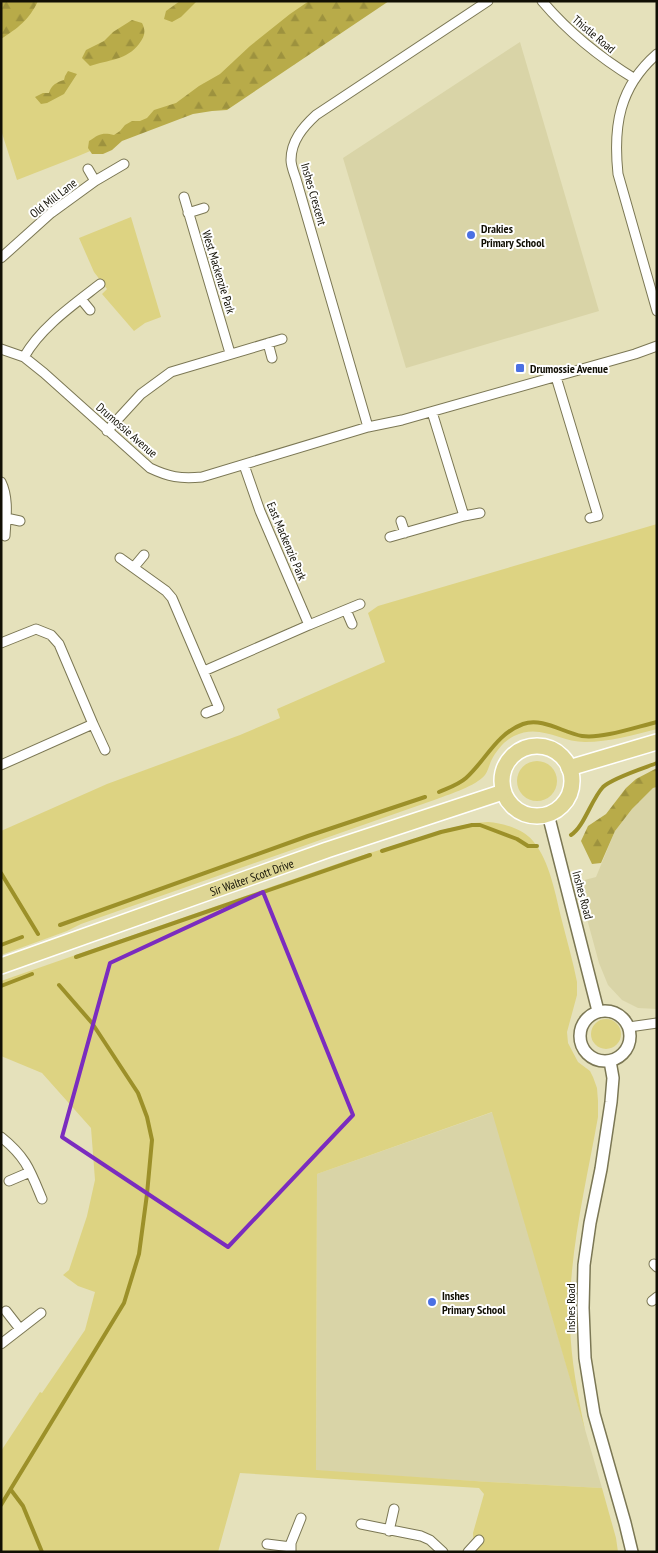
<svg xmlns="http://www.w3.org/2000/svg" width="658" height="1553" viewBox="0 0 658 1553" font-family="'PT Sans Narrow',sans-serif">
<style>
.built{fill:#d9d4a7}
.green{fill:#ddd382}
.forest{fill:url(#forest-firs)}
.lines{fill:none;stroke-linecap:round;stroke-linejoin:round}
.stream{stroke:#9c9029;stroke-width:4}
.minor-casing{stroke:#7b7754;stroke-width:11}
.tertiary-casing{stroke:#7b7754;stroke-width:14}
.primary-casing{stroke:#fff;stroke-width:18}
.minor{stroke:#fff;stroke-width:9}
.tertiary{stroke:#fff;stroke-width:11}
.primary{stroke:#ded695;stroke-width:15}
.marked{fill:none;stroke:#7b2cbf;stroke-width:4;stroke-linejoin:round}
.poi-dot{fill:#4b70e3;stroke:#fff;stroke-width:2}
.labels{text-anchor:middle;dominant-baseline:central;stroke-width:4;stroke-linejoin:round;paint-order:stroke}
.street-label{font-size:12px;fill:#110f04;stroke:#fff}
.poi-label{font-size:12px;font-weight:bold;fill:#110f04;stroke:#fff;text-anchor:start}
</style>
<defs>
<pattern id="forest-firs" width="22" height="20" patternUnits="userSpaceOnUse" patternTransform="scale(1.25)"><rect width="22" height="20" fill="#b8ab49"/><path d="M5 1l3.5 6h-7zM16 11l3.5 6h-7z" fill="#9d923e"/></pattern>
</defs>
<rect width="100%" height="100%" fill="#e5e1bb"/>
<!-- built -->
<path class="built" d="M520,42l79,269 -193,57 -63,-210z
M657,787v222l-19,-1 -16,-8 -14,-15 -9,-22 -22,-81 19,-5 19,-46 17,-22 21,-21z
M493,1112l109,376 -113,-6 -173,-11 1,-297z"/>
<!-- green -->
<path class="green" d="M1,1h387l-179,100 -133,56 -59,23 -16,-50z
M131,217l30,100 -16,6 -11,8 -32,-37 5,-5 -13,-17 -15,-34z
M657,524v205c-23,6 -48,13 -72,13 -25,0 -45,-19 -71,-6 -10,5 -18,15 -23,25 -2,5 -3,10 -6,14 -9,11 -35,19 -48,24l-356,125 -14,7 -66,24v-124l106,-47 133,-49 40,-17 -3,-9 108,-47 -17,-49 10,-7z
M517 781a20 20 0 1 1 40 0a20 20 0 1 1-40 0Z
M488,822c15,1 35,7 45,19 17,20 23,56 29,80 5,20 11,40 15,61v13l-10,37 1,11 10,19 12,9 3,6 4,11 1,13v16c-12,68 -30,138 -28,208 1,35 8,71 15,105l-93,-318 -175,62 -1,296 173,12 113,6 14,50 2,14h-144l-1,-19 11,-39 -5,-6 -239,-15 -22,79h-217v-101l39,-59 2,1 43,-63 10,-38 -17,-6 -15,-11 6,-5 18,-54 8,-36 -4,-52 -49,-55 -41,-17v-75l353,-123 92,-29 28,-6z
M591 1034a15 15 0 1 1 30 0a15 15 0 1 1-30 0Z"/>
<!-- forest -->
<path class="forest" d="M1,1h37c-9,19 -20,27 -37,38z
M180,1h17l-16,16 -9,5 -8,-3 2,-8z
M309,1h80l-162,109 -15,1 -19,3 -71,27 -10,9 -9,4h-11l-4,-6 1,-7c10,-7 14,-9 25,-6l6,-4 5,-6 7,-4h8l7,-3 7,-8 22,-7 23,-17 21,-12 30,-28 40,-32z
M132,20l10,3c4,8 3,13 -3,21 -12,16 -31,16 -49,22l-8,-8 4,-8 18,-9 9,-9z
M68,71l9,3 -13,20 -17,9 -6,1 -6,-7 8,-4h6c2,-8 8,-11 15,-13l1,-4z
M657,768v19l-4,1 -21,21 -17,22 -14,32 -9,1 -11,-23 7,-15 18,-12 20,-26 10,-9z"/>
<g class="lines">
<!-- stream -->
<path class="stream" d="M439,792c9,-4 19,-7 27,-14 20,-18 30,-44 57,-54 19,-7 41,9 59,12 20,3 54,-9 75,-14
M571,835c13,-8 20,-35 32,-48 9,-9 41,-19 54,-24
M382,851l59,-19 31,-7h8l37,14 11,7h9
M1,873l37,61
M60,925l248,-89 117,-39
M1,945l21,-8
M76,957l294,-102
M1,986l31,-12
M11,1490l12,16 19,46
M1,1505l123,-202 15,-49 8,-60 5,-54 -5,-23 -9,-24 -46,-70 -33,-38"/>
<defs>
<path id="minor" d="M542,1c28,33 57,56 93,78
M657,54c-38,33 -44,72 -39,120l39,137
M88,169l7,12
M184,197l46,156
M188,213l16,-5
M1,258l50,-45 44,-32 29,-17
M81,299l9,11
M268,343l4,15
M1,349l23,8 20,16 106,95c19,9 30,11 52,9l166,-50 34,-7 233,-66 22,-8
M24,357c17,-30 49,-52 76,-73
M556,377l42,139 -8,2
M368,427l-72,-248c-2,-6 -5,-13 -5,-19 0,-19 12,-33 25,-45l172,-114
M107,431l34,-37 30,-22 111,-33
M244,465l16,46 49,114
M1,482c8,16 5,36 4,54
M464,516l16,-3
M6,518l14,3
M401,521l4,12
M390,537l74,-21 -32,-104
M120,558l46,33 6,7 47,110 -13,5
M134,567l10,-12
M346,610l6,14
M1,643l35,-14 15,6 8,9 34,80 -92,41
M204,671l105,-46 51,-21
M93,724l12,26
M629,1027l28,-4
M1,1137c25,20 29,33 41,62
M9,1181l21,-9
M654,1264l3,3
M652,1301l5,-4
M6,1311l14,18
M1,1344l40,-31
M361,1524l60,12 9,4 13,12
M389,1531l5,-22
M267,1544l24,3
M291,1552v-9l10,-25
M468,1552l11,-12"/>
<path id="tertiary" d="M548,814l50,197
M580 1036a25 25 0 1 1 50 0a25 25 0 1 1-50 0Z
M610,1061l3,17 -2,24 -10,67 -11,54 -6,42 -1,43 2,50 9,56 31,109 7,29"/>
<g id="primary">
<circle cx="537" cy="781" r="35"/>
<path d="M569,768l88,-26"/>
<path id="s1" d="M1,966l326,-116 176,-58"/>
</g>
</defs>
<!-- minor casing -->
<use href="#minor" class="minor-casing"/>
<!-- tertiary casing -->
<use href="#tertiary" class="tertiary-casing"/>
<!-- primary casing -->
<use href="#primary" class="primary-casing"/>
<!-- minor -->
<use href="#minor" class="minor"/>
<!-- tertiary -->
<use href="#tertiary" class="tertiary"/>
<!-- primary -->
<use href="#primary" class="primary"/>
</g>
<!-- marked area -->
<path class="marked" d="M263,892l90,223 -125,132 -166,-110 48,-174z"/>
<!-- markers -->
<g class="poi-dot">
<circle cx="471" cy="235" r="5"/>
<rect x="515" y="363" width="10" height="10" rx="2.5"/>
<circle cx="432" cy="1302" r="5"/>
</g>
<g class="labels">
<!-- street labels -->
<g class="street-label">
<text transform="translate(594 34) rotate(40)">Thistle Road</text>
<text transform="translate(314 194) rotate(74)">Inshes Crescent</text>
<text transform="translate(53 198) rotate(-38)">Old Mill Lane</text>
<text transform="translate(219 272) rotate(73)">West Mackenzie Park</text>
<text transform="translate(127 430) rotate(41)">Drumossie Avenue</text>
<text transform="translate(287 541) rotate(67)">East Mackenzie Park</text>
<text stroke="none"><textPath href="#s1" startOffset="266">Sir Walter Scott Drive</textPath></text>
<text transform="translate(583 895) rotate(75)">Inshes Road</text>
<text transform="translate(570 1308) rotate(-90)">Inshes Road</text>
</g>
<!-- poi labels -->
<g class="poi-label">
<text x="481" y="228">Drakies<tspan x="481" dy="14">Primary School</tspan></text>
<text x="530" y="368">Drumossie Avenue</text>
<text x="442" y="1295">Inshes<tspan x="442" dy="14">Primary School</tspan></text>
</g>
</g>
<!-- border -->
<rect width="658" height="1553" fill="none" stroke="#110f04" stroke-width="5"/>
</svg>
